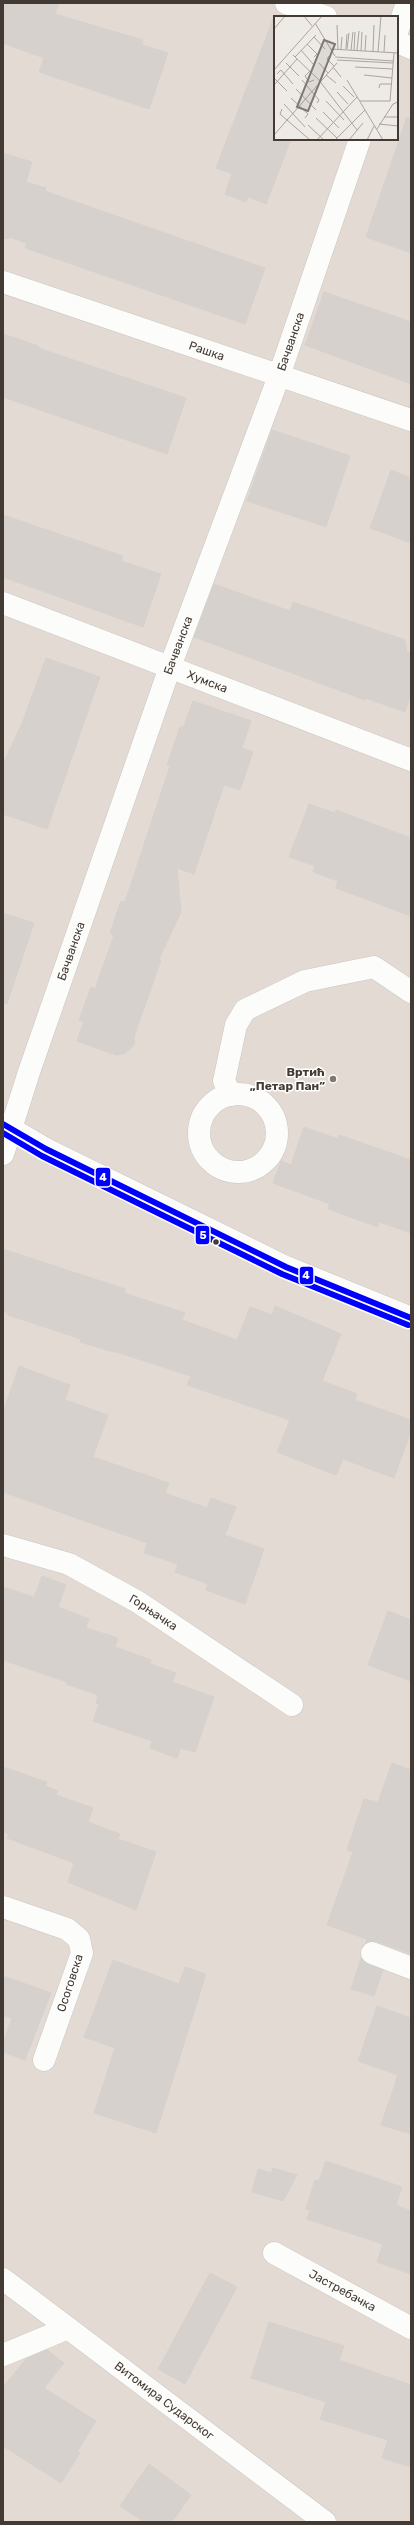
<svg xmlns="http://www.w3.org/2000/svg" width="414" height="2525" viewBox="0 0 414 2525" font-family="Rubik,sans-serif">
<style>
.residential{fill:#e3dbd3;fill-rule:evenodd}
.building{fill:#d6d1cd;stroke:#d6d1cc}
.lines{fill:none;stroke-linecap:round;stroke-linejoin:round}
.minor-casing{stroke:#cac6c2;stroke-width:23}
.minor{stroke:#fcfcfb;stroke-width:22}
.bus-1-casing{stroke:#fff;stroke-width:9}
.bus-2-casing{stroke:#fff;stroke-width:9}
.bus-1{stroke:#00f;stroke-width:6}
.bus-2{stroke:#00f;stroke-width:6}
.poi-dot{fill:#7f7872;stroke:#fff;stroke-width:1.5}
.bus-dot{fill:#433a33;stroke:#fff;stroke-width:1.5}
.labels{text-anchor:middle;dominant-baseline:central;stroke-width:3;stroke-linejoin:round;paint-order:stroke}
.street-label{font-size:12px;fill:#433a33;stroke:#fff}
.poi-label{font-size:12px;font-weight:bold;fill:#433a33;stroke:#fff;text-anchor:end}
.inset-road{fill:none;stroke:#aaa49e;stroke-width:1}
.view{fill:#7f7872;fill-opacity:0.15;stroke:#7f7872;stroke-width:2}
.inset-edge{fill:none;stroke:#433a33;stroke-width:2}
.line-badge{stroke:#fff;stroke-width:1.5}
.badge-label{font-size:11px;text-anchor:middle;font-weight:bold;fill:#fff}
</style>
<rect width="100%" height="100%" fill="#eeeae6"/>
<!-- residential -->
<path class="residential" d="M3,3h408v2519h-408zM275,17h122v122h-122z"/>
<!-- building -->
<path class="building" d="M3,3h56l-4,11 88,26 -1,5 26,8 -19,56 -110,-37 5,-14 -41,-15z
M273,19l2,1v119h16l-25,65 -18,-7 -2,5 -21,-8 7,-20 -16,-6z
M407,117l4,1v135l-45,-16z
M3,153l29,9 -6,20 20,6 -1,3 220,77 -20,56 -220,-76 2,-5 -18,-6 -1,2 -5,-1z
M324,292l87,30v62l-106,-39z
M3,334l36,12 -1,2 148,50 -19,56 -164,-57z
M272,430l78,26 -24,71 -79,-26z
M391,470l20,8v65l-41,-15z
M3,515l120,41 -2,5 40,13 -18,53 -140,-50z
M214,584l76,27 3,-9 112,38 2,12 4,1v42l-6,17 -39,-14 -1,2 -171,-63z
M46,658l54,19 -53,152 -44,-15v-50l20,-43z
M193,701l58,20 -9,27 11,4 -13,38 -16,-5 -30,89 -17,-6 4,44 -22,47 2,1 -26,74 -1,11 -10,9 -8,1 -39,-14 7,-20 -5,-1 12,-33 4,2 19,-54 -4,-2 11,-32 4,1 45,-136 -3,-1 13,-38 3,1z
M309,804l26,9 1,-3 75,28v78l-75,-28 2,-7 -25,-9 2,-6 -26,-9z
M3,913l31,10 -27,81 -4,-1z
M304,1127l34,12 1,-4 72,25v73l-32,-11 -1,5 -50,-18 2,-5 -57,-21 8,-22 10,4z
M3,1249l122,40 -1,4 61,20 -3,7 55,20 13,-33 22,8 3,-9 66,28 -19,47 35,13 -2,6 56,20v11l-17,47 -51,-19 -7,16 -59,-23 13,-32 -103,-35 4,-9 -78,-25v1l-33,-10 1,-3 -73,-24v-2l-5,-2z
M19,1366l51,19 -5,15 43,15 -15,42 76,26 -4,10 42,15 4,-10 25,9 -11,28 39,14 -19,55 -39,-14 2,-6 -33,-12 3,-8 -34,-11 3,-10 -144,-51v-79z
M42,1576l24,9 -8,22 31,12 -3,9 32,10 -3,9 36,13 -1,4 26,9 -4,9 42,15 -19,55 -15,-4 -3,10 -27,-10 2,-7 -59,-20 6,-17 -3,-1 2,-8 -32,-11 1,-2 -64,-22v-73l31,10z
M388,1611l23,9v61l-43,-16z
M392,1763l19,7v184l-35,-13 -10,1 1,-3 -40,-14 26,-73 -6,-2 17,-51 14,3z
M3,1767l44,15 -2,4 13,5 -2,4 37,13 -5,14 32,12 -2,5 38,13 -20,58 -68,-28 6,-19 -67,-25 2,-4 -6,-2z
M361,1958l6,6 16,6 -9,26 -23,-7z
M113,1960l66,24 6,-17 21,7 -50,159 -62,-20 21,-65 -31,-11z
M3,1976l48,17 -26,67 -22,-8v-9l9,-25 -9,-3z
M377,2006l34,12v116l-30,-9 17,-50 -40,-14z
M326,2161l76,26 -6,18 15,6v63l-34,-12 6,-18 -76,-25 3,-9 -4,-1 9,-29 4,1z
M273,2168l24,7 -14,26 -31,-9 6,-23 13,4z
M210,2273l27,14 -52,97 -27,-15z
M269,2322l75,24 -5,14 72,25v82l-29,-9 6,-18 -68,-21 6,-17 -75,-24z
M47,2350l17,13 -20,25 52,33 -19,31 3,1 -19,30 -58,-37v-59l23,-28z
M149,2464l42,31 -19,27h-28l-24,-16z"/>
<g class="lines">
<defs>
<g id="minor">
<path d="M286,3l40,14"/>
<path d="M397,32l10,-29"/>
<path d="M397,42l14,6"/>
<path id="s1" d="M3,282l408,138"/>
<path id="s2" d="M3,603l408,157"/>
<circle cx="238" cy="1133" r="39"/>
<path d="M231,1095l-7,-14 12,-56 9,-15 60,-29 69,-14 37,25"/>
<path d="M3,1124l43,25 240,118 125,51"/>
<path id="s3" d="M3,1154l26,-82 141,-405 109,-291 81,-237"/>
<path id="s4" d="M3,1545l66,19 69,38 154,103"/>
<path d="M3,1907l64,22 12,10 3,14 -38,107"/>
<path d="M372,1953l39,15"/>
<path id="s5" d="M274,2253l137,75"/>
<path id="s6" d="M3,2279l322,243"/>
<path d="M3,2355l65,-27"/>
</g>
</defs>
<!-- minor casing -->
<use href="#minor" class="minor-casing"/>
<!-- minor -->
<use href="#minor" class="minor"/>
<defs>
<path id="bus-1" d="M3,1124l43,25 240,118 125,51"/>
<path id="bus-2" d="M3,1133l39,23 240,118 126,51"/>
</defs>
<!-- bus-1 casing -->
<use href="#bus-1" class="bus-1-casing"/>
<!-- bus-2 casing -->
<use href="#bus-2" class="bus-2-casing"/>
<!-- bus-1 -->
<use href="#bus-1" class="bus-1"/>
<!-- bus-2 -->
<use href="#bus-2" class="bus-2"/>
</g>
<!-- markers -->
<circle class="poi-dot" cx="333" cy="1079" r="4"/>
<circle class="bus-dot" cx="216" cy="1242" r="3.5"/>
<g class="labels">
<!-- street labels -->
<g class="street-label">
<text stroke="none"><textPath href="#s3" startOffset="862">Бачванска</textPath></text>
<text stroke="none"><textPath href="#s1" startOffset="215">Рашка</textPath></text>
<text stroke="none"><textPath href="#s3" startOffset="538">Бачванска</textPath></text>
<text stroke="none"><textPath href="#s2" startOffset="219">Хумска</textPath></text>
<text stroke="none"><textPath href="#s3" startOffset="214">Бачванска</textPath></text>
<text stroke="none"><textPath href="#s4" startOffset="166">Горњачка</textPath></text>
<text transform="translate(70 1983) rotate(-72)">Осоговска</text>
<text stroke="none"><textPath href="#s5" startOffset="78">Јастребачка</textPath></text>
<text stroke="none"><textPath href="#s6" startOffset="202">Витомира Сударског</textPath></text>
</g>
<!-- poi labels -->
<g class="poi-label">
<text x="325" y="1072">Вртић<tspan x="325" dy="14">„Петар Пан”</tspan></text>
</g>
</g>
<!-- overview -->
<g transform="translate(274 16)">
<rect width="124" height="124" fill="#eeeae6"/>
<path class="inset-road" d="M30,0l8,10M41,7l20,33M63,9l1,24M0,13l11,-13M40,21l11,12M33,28l10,10 -3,3M57,33l67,4M67,33l1,-12M72,33l1,-15M73,33l2,-16M27,34l12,14M77,34l2,-18M80,34l1,-18M83,34l2,-19M87,35l1,-19M91,35l1,-16M99,35l1,-26M104,36l3,-36M110,36l1,-17M19,39l26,25 38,50M55,40l-2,3 7,7M21,41l21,-22M61,41l58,4M63,44l56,3M12,47l13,13M45,47l9,10M59,51l8,10M81,51l38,2M0,54l48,-54M36,55l-5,5 4,6 5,-2M3,58l4,-4 12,14M52,59l10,8M90,59l28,3M0,62l13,13M28,64l17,20 -2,3M73,64l36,60M0,69l23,-26M69,70l11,11M105,72l1,-4h12M22,73l20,21M63,76l11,12M17,82l17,16 -3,4M52,85l18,19M86,85h30l4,-48M10,88l21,23M8,93l-2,5 30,26M49,96l16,16M110,101h14M42,102l21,20M105,108l19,2M34,109l16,15M103,113l16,-25 5,-2M0,119l63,-72M43,124l40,-43M61,124l30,-30M75,124l14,-17M93,124l7,-14"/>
<path class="view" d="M50,24l11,4 -27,67 -11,-4z"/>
<rect width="124" height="124" class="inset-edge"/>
</g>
<g class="line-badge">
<rect x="95" y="1167" width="16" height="20" rx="4" fill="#00f"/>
<rect x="195" y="1225" width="15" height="20" rx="4" fill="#00f"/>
<rect x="299" y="1266" width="15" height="19" rx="4" fill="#00f"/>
</g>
<g class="badge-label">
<text x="103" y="1181">4</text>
<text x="203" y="1239">5</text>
<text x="306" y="1279">4</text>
</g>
<!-- border -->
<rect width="414" height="2525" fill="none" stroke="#433a33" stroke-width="8"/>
</svg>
